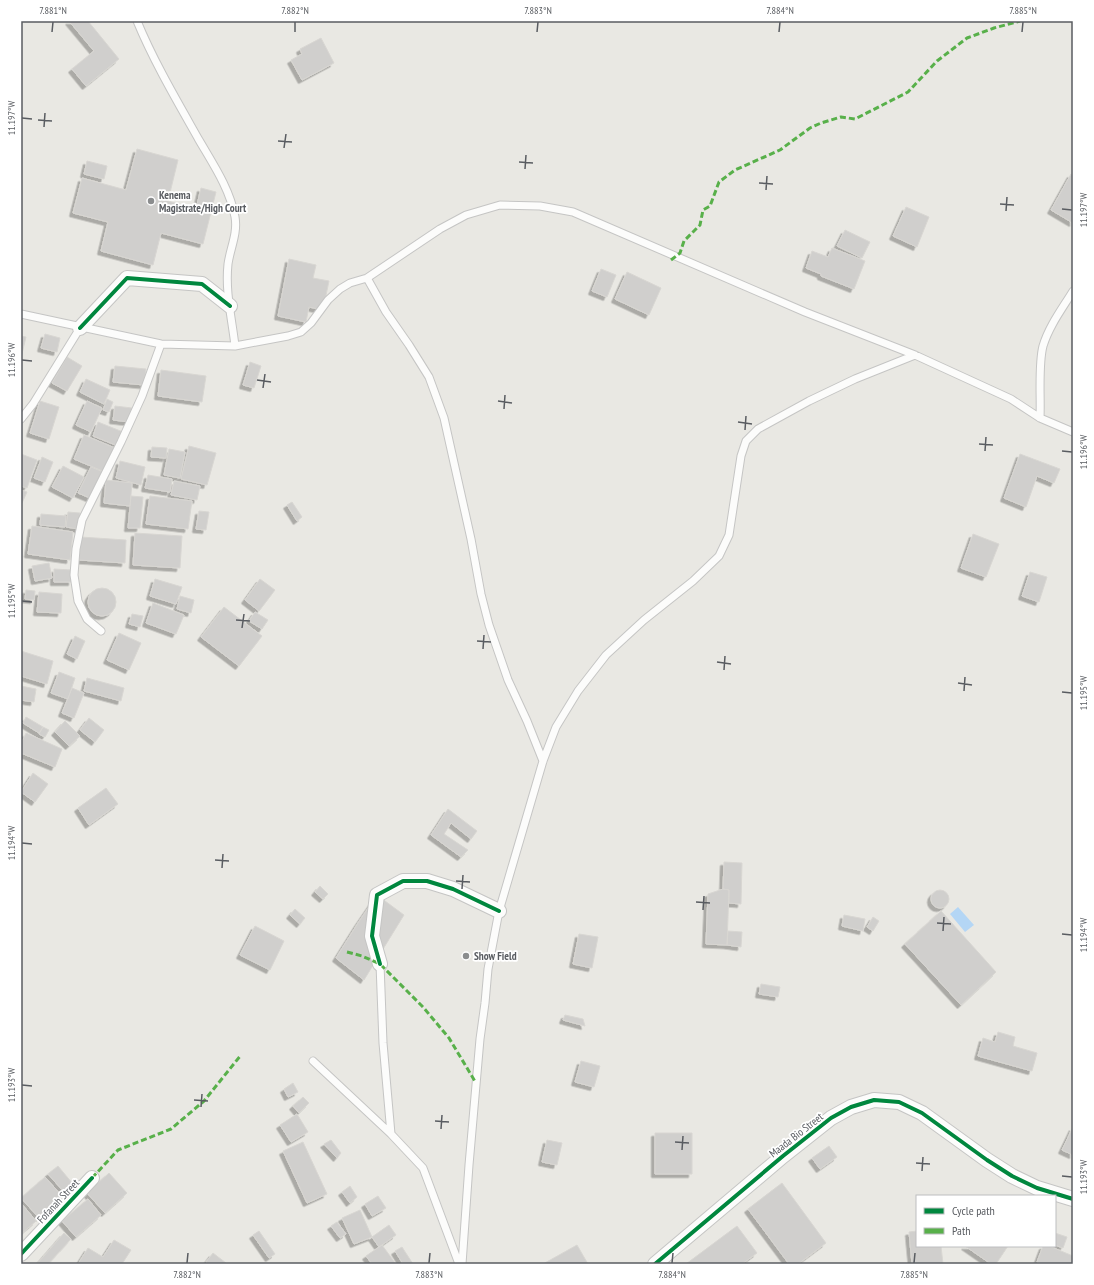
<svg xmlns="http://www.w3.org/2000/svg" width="1094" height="1285" viewBox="0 0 1094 1285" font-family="'PT Sans Narrow',sans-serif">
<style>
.water{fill:#b4d6f5}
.building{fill:#d0cfcd;stroke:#d8d6d2;filter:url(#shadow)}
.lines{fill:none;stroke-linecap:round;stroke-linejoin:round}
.service-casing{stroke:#c5c5c4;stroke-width:9}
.minor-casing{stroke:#c5c5c4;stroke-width:16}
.service{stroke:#fcfcfb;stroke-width:7}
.minor{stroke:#fcfcfb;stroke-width:14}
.quiet{stroke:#58b04a;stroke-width:3;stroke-dasharray:6 3;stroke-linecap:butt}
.cycleway-casing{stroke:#fff;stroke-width:6}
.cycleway{stroke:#00873e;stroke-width:4}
.ticks{fill:none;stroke:#595c61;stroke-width:1.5}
.poi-dot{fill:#8b8d8e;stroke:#fff;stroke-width:1.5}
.labels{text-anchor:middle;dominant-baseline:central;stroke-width:3.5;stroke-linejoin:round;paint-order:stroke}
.poi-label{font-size:11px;font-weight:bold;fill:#595c61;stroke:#fff;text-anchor:start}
.street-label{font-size:11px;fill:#595c61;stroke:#fff}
.neatline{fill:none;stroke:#595c61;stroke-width:1.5}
.ticks-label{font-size:10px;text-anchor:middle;fill:#595c61}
</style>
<defs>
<filter id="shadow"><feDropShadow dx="-3.5" dy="3.5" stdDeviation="0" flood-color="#0004"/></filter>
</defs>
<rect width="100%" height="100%" fill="#e9e8e3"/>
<!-- water -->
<path class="water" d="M958,907l16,18 -9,7 -15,-18z"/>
<!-- building -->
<path class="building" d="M69,21h19l31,38 -33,27 -14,-17 22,-18z
M321,38l13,25 -32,17 -11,-20 11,-6 -2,-5z
M137,149l41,11 -10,41 28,8 5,-21 15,4 -13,52 -42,-11 -8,32 -52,-14 7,-29 -35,-9 9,-35 44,12z
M87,161l20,5 -3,13 -20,-5z
M1071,174l2,1v48l-22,-13z
M906,207l23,10 -12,30 -24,-11z
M845,230l25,12 -8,16 -25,-12z
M832,248l33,13 -11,28 -33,-13v-2l-15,-6 6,-17 16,6z
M289,259l27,6 -3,13 16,3 -6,29 -14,-3 -3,15 -28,-6z
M601,269l15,6 -9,22 -15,-6z
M627,272l34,16 -12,27 -34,-16z
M45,334l15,4 -3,14 -16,-4z
M21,336l5,1 -5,21z
M67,357l15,9 -15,25 -15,-8z
M250,362l11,4 -7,22 -11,-3z
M115,366l31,3 -2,16 -31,-3z
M161,370l45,6 -4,26 -44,-6z
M86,379l24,11 -6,14 -24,-12z
M107,399l6,3 -4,10 -6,-2z
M40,401l19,6 -10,32 -19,-6z
M87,401l15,7 -11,24 -15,-7z
M115,406l17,2 -2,14 -17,-2z
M98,422l25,10 -5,14 -25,-10z
M84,435l31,13 -10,24 -31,-13z
M189,446l27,7 -9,32 -26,-6z
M152,447l15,1 -1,10 -15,-1z
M169,449l16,3 -5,26 -16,-3z
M21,454l16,6 -10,28 -6,-2z
M1020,454l40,15 -6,14 -17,-7 -11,31 -22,-9z
M42,457l11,5 -8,20 -11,-4z
M120,461l25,6 -4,18 -25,-7z
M63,466l21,11 -11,21 -21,-11z
M91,467l12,5 -13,26 -12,-5z
M148,475l24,4 -2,13 -25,-4z
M106,480l26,3 -2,23 -26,-3z
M174,481l26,5 -3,14 -26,-5z
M21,490l6,2 -5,11h-1z
M131,496l12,1 -3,31h-12z
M150,496l42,5 -4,28 -42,-5z
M292,502l10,15 -5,4 -10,-16z
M199,511l10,1 -3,18 -10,-1z
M68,512l12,1 -1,16 -13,-2z
M41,514l25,2 -1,11 -25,-2z
M32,526l41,6 -3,28 -42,-6z
M135,533l47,3 -2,32 -47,-3z
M973,534l26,10 -13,33 -25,-9z
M81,537l45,3 -1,23 -46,-3z
M49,563l3,15 -17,3 -3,-15z
M54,569l18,1v12h-18z
M1030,572l17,5 -8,25 -17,-6z
M155,579l27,8 -6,17 -26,-8z
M260,579l15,11 -16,21 -14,-11z
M88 602a14 14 0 1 1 28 0a14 14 0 1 1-28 0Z
M26,590l9,1 -1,9 -9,-1z
M39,592l23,2 -1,19 -24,-1z
M180,596l14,4 -3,13 -14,-4z
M153,603l31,12 -8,19 -30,-11z
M224,607l38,29 -23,30 -38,-29z
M255,612l13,8 -6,9 -13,-8z
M132,614l11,2 -3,11 -11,-3z
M119,633l22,10 -12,27 -22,-10z
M75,636l10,5 -8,18 -10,-5z
M21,651l32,10 -6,23 -26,-8z
M59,672l16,6 -7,21 -17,-6z
M87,678l37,10 -3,13 -37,-10z
M21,686l15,3 -2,13 -13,-2z
M72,688l12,5 -10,25 -12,-5z
M26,717l17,10 -4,6 -16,-10z
M89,718l15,12 -9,12 -15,-12z
M65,721l15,15 -11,10 -14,-14z
M43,727l6,3 -4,7 -6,-3z
M26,733l36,16 -7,18 -34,-14v-9z
M33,773l15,11 -13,18 -14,-10z
M106,788l12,16 -29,21 -11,-17z
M448,809l29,22 -6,8 -20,-16 -7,11 24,16 -7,7 -30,-22z
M724,862l18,1 -1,41 -12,-1v-13l-6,-1z
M320,886l8,8 -5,5 -8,-7z
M723,889l6,1 -2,55 -21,-1 2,-50z
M931 899a9 9 0 1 1 18 0a9 9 0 1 1-18 0Z
M377,895l27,20 -40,65 -28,-22 22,-35z
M295,909l10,9 -5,6 -10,-9z
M941,911l55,61 -35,33 -56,-61z
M844,915l21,4 -2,12 -21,-5z
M873,917l6,4 -6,10 -6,-4z
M255,926l29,15 -14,29 -30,-15z
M728,931l14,1 -1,15 -14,-2z
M579,934l19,3 -6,31 -19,-4z
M761,984l19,3 -2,10 -19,-3z
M565,1015l18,4 2,7 -22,-6z
M998,1032l17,5 -2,9 24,7 -5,18 -54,-15 5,-18 12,4z
M581,1061l19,5 -6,21 -19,-5z
M293,1083l5,9 -10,5 -4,-8z
M303,1097l6,6 -10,10 -6,-7z
M297,1114l11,18 -17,10 -11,-17z
M1073,1127v28l-11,-5z
M655,1133h37v41h-37z
M331,1140l10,13 -4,5 -13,-14z
M547,1140l15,3 -5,22 -15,-3z
M303,1142l24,52 -20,9 -24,-52z
M829,1146l8,11 -17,12 -8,-11z
M58,1166l15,18 -9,8 -16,-18z
M109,1173l18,20 -22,20 -18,-20z
M45,1177l17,19 -23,22 -18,-20z
M782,1183l44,60 -28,21h-9l-41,-55z
M350,1186l7,11 -7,6 -8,-11z
M378,1196l8,12 -14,8 -7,-12z
M88,1199l13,16 -25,22 -14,-16z
M21,1203l15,18 -15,13z
M360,1210l12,27 -18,7 -12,-26z
M337,1222l9,12 -6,4 -9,-12z
M389,1225l7,10 -17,12 -7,-10z
M737,1226l20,27 -15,11h-56z
M259,1231l16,23 -6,4 -16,-23z
M917,1231v15h24l2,18h-31l-3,-32z
M64,1233l7,6 -23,25h-11z
M1055,1233l12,4 -4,11 -8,-3z
M114,1240l17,10 -9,14h-44l10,-16 15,9z
M382,1245l14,19h-24l-6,-8z
M577,1245l11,19h-45z
M965,1246h43l-12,18h-5z
M1043,1246h6l24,10 -2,8h-29l-5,-2z
M402,1247l11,17h-10l-8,-13z
M213,1253l13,10v1h-18l-2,-2z"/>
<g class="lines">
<defs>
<path id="service" d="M137,21c17,41 40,80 62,119 14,24 31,49 36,77 3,16 -5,32 -7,47 -3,28 4,55 7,82
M367,278l19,34 23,33 20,32 15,41 27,121 10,55 8,31 19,55 19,41 16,40
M21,314l140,30 74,2 53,-10 13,-4 10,-9 17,-23 12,-11 10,-6 17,-5 73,-49 26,-14 34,-10 40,1 33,6 232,100 110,43 96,44 29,19 33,14
M1040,418c1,-20 -2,-53 3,-72 6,-20 19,-37 30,-55
M21,419l12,-15 47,-76
M101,631l-14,-12 -9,-18 -4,-26 2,-26 6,-29 39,-78 21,-46 19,-52
M380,964l3,79 8,91 32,34 36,96
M313,1061l78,73
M462,1264l7,-99 11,-126 5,-36 3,-34 11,-58 44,-150 13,-34 22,-36 28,-36 38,-35 49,-39 26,-25 10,-21 12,-79 5,-15 12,-12 51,-28 46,-22 60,-24"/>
<path id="minor" d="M80,328l47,-50 75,6 28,22
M380,964l-8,-28 5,-41 26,-14h24l26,8 46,22
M21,1254l71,-76
M655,1264l128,-108 48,-38 20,-11 23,-7 25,2 23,11 65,47 25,16 25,12 36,11"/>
</defs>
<!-- service casing -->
<use href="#service" class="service-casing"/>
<!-- minor casing -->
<use href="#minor" class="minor-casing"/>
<!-- service -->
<use href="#service" class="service"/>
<!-- minor -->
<use href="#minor" class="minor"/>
<!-- quiet -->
<path class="quiet" d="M671,260l9,-7 4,-12 16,-16 3,-15 7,-4 9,-24 16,-12 45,-20 30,-22 11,-5 20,-6 14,2 53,-27 29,-31 30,-23 27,-10 26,-7
M347,952l15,4 18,8 43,43 26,31 27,45
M92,1178l26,-28 53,-21 33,-28 37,-46"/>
<defs>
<path id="cycleway" d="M80,328l47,-50 75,6 28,22
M380,964l-8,-28 5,-41 26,-14h24l26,8 46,22
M21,1254l71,-76
M655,1264l128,-108 48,-38 20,-11 23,-7 25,2 23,11 65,47 25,16 25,12 36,11"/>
</defs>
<!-- cycleway casing -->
<use href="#cycleway" class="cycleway-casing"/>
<!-- cycleway -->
<use href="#cycleway" class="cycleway"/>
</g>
<!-- ticks -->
<path class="ticks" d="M52,32l1,-10M295,32v-10M537,32l1,-10M779,32l1,-10M1022,32l1,-10M22,118l10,1M38,120l14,1M44,127l1,-14M278,141l14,1M284,148l2,-14M519,162l14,1M525,169l1,-14M759,183l14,1M766,190l1,-14M1000,204l14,1M1062,209l10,1M1006,211l1,-14M22,360l10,1M257,380l14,2M263,388l2,-14M498,401l14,2M504,409l1,-14M738,422l14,2M745,430l1,-14M979,444l14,1M985,451l1,-14M1062,451l10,1M22,601l10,1M236,620l14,1M242,628l2,-14M477,641l14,1M483,649l1,-14M717,662l14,2M724,670l1,-14M958,683l14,2M964,691l1,-14M1062,692l10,1M22,843l10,1M215,860l14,1M222,868l1,-14M456,881l14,1M462,889l1,-14M696,902l14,1M703,910l1,-14M937,923l14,1M943,931l1,-14M1062,934l10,1M22,1085l10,1M194,1100l14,1M201,1107l1,-13M435,1121l14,1M441,1129l1,-14M675,1142l14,1M682,1150l1,-14M916,1163l14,1M922,1171l1,-14M1062,1176l10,1M187,1263l1,-10M429,1263l1,-10M672,1263l1,-10M914,1263l1,-10"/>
<!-- markers -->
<g class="poi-dot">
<circle cx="151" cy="201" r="4"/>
<circle cx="466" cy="956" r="4"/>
</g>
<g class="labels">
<!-- poi labels -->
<g class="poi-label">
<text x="159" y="195">Kenema<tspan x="159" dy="13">Magistrate/High Court</tspan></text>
<text x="474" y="956">Show Field</text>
</g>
<!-- street labels -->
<g class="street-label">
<text transform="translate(796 1135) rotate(-38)">Maada Bio Street</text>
<text transform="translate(58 1201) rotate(-47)">Fofanah Street</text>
</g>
</g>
<!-- border -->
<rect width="1094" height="1285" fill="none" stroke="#ffffff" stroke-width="44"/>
<!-- legend -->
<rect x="916" y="1195" width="140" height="52" fill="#ffffff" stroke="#bdbec0"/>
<rect x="924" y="1208" width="20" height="6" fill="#00873e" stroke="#bdbec0"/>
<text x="952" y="1215" font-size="12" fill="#595c61">Cycle path</text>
<rect x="924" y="1228" width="20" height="6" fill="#58b04a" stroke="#bdbec0"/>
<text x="952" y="1235" font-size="12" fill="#595c61">Path</text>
<rect x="22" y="22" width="1050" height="1241" class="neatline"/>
<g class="ticks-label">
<text x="53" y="14">7.881°N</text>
<text x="295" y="14">7.882°N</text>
<text x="538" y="14">7.883°N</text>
<text x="780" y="14">7.884°N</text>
<text x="1023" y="14">7.885°N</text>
<text transform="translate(11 118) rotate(-90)" y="4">11.197°W</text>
<text transform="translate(1083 210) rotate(-90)" y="4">11.197°W</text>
<text transform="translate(11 360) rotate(-90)" y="4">11.196°W</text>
<text transform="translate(1083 452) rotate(-90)" y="4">11.196°W</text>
<text transform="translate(11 601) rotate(-90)" y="4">11.195°W</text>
<text transform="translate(1083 693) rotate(-90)" y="4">11.195°W</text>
<text transform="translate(11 843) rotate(-90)" y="4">11.194°W</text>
<text transform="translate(1083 935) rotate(-90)" y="4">11.194°W</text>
<text transform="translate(11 1085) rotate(-90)" y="4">11.193°W</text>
<text transform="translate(1083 1177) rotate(-90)" y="4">11.193°W</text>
<text x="187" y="1278">7.882°N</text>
<text x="429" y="1278">7.883°N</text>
<text x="672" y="1278">7.884°N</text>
<text x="914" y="1278">7.885°N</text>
</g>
</svg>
